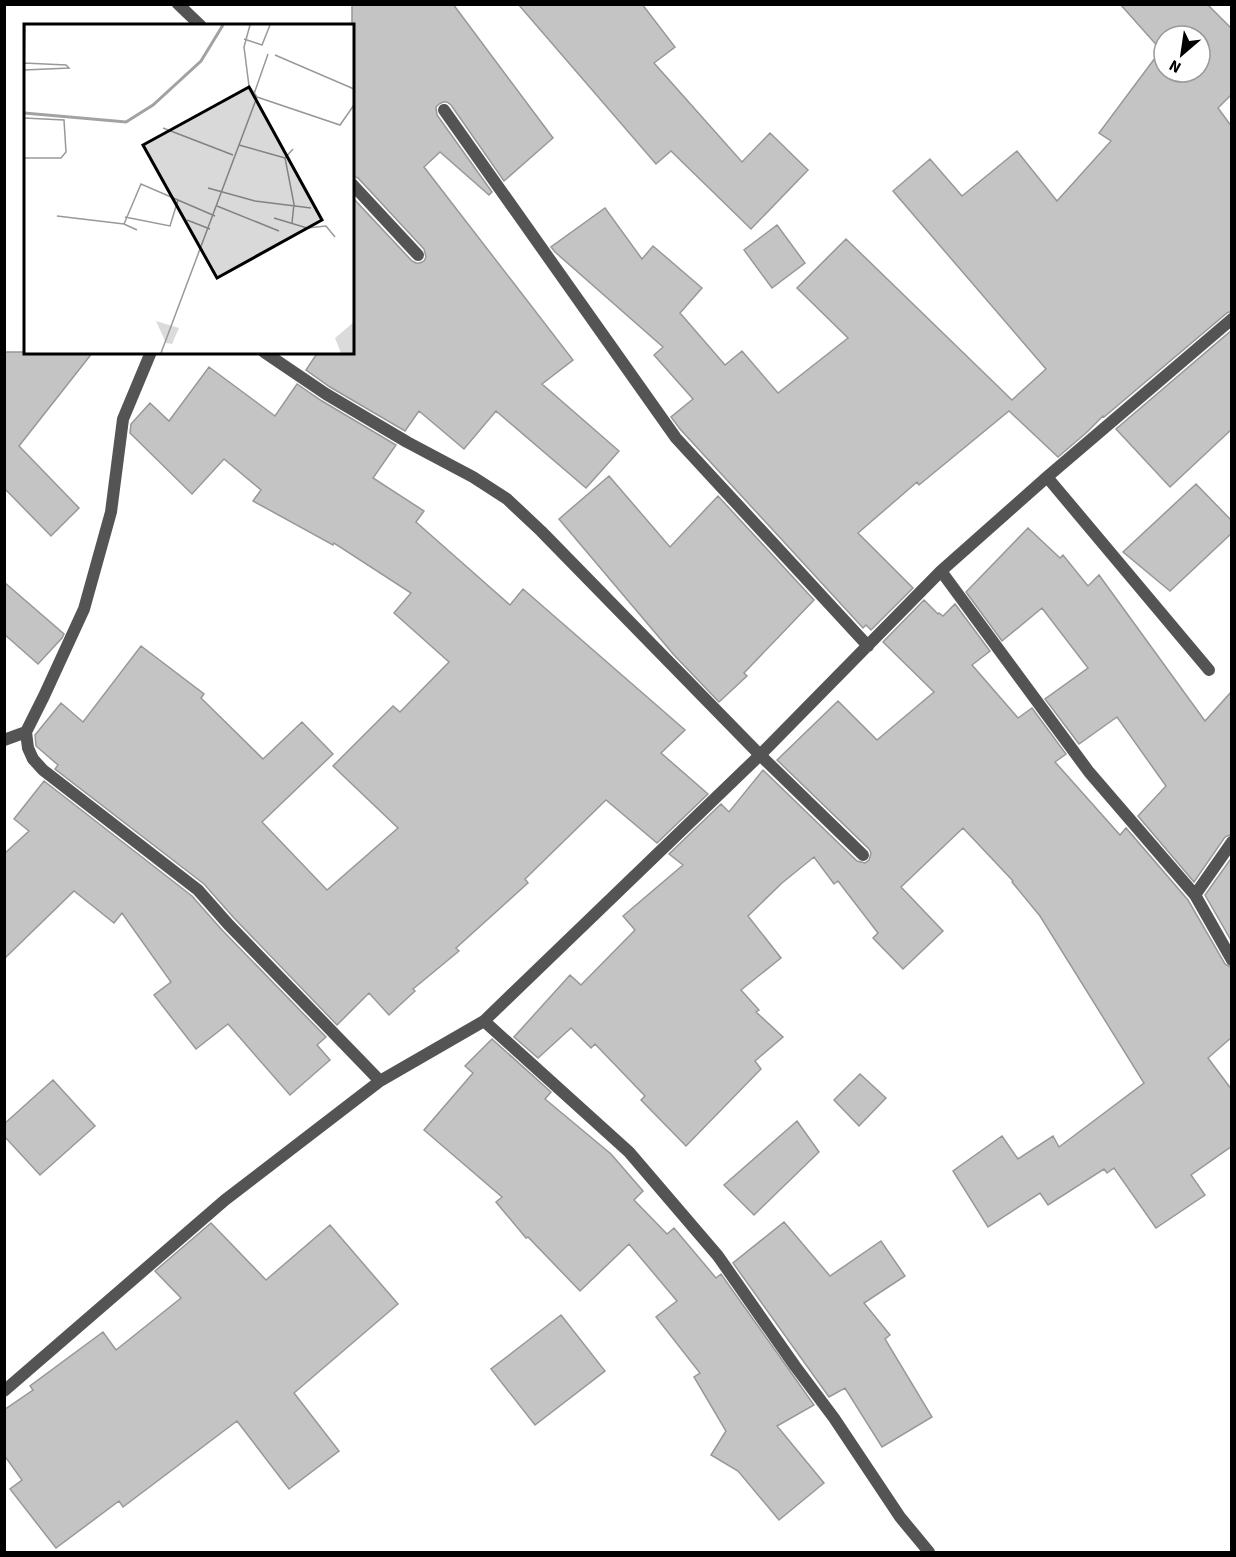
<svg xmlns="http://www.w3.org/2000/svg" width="1236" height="1557" viewBox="0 0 1236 1557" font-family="'Source Sans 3',sans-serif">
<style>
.building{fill:#c4c4c4;stroke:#989898;stroke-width:1.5;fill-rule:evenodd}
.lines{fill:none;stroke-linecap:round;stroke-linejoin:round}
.minor{stroke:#545454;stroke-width:12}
.inset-river{fill:none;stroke:#a2a2a2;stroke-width:3}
.inset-road{fill:none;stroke:#999;stroke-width:1.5}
.view{fill:#000;fill-opacity:0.15;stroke:#000;stroke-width:3}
.inset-edge{fill:none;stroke:#000;stroke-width:3}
</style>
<rect width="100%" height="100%" fill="#fff"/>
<!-- building -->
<path class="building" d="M352,4h101l100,134 -49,43 -53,-76 -4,-3h-4l-4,2 -3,3 1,8 55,77 -3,3 -49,-43 -16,15 149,193 -31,24 77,67 -33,37 -90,-77 -32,38 -45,-38 -14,20 -75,-44 -24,-17 12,-18h34v-155l60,64 4,2h4l4,-2 2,-4 -2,-8 -66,-71 -6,-2z
M518,4h124l33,43 -21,16 88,99 28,-29 38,37 -57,59 -80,-78 -15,13z
M1120,4h87l25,25v65l-14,14 14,19v184l-5,2 -123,104 -1,-1 -17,17 -28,24 -49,-46 -90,74 -2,-3 -59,51 55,55 -42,42 -5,-5 -3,3 -183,-199 -9,-12 22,-18 -39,-44 9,-8 -108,-95 -4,-5 54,-39 37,51 11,-13 49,42 -22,25 45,52 17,-14 36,42 70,-55 -51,-50 49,-49 166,161 34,-31 -153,-178 37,-32 32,37 55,-45 40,50 54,-60 -12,-8 62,-83zM1164,36h36v36h-36z
M777,225l28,38 -33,25 -28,-38z
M1232,330v99l-62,58 -54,-58z
M4,352h89l-74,94 60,62 -28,28 -47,-48z
M209,367l66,49 22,-32 25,17 74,44 -23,33 51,33 -8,11 94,83 13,-16 162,141 -24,23 47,41 -51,49 -51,-43 -81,79 3,4 -72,65 3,3 -46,38 2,2 -26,24 -20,-22 -32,32 -103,-107 -30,-34 -149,-115 3,-4 -22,-19 -1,-11 26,-32 22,19 58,-76 63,48 -3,4 62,61 39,-37 31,32 -71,68 65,68 71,-62 -65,-62 60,-60 7,6 49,-50 -55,-49 17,-20 -77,-50 -1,2 -80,-44 8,-11 -37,-31 -32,35 -62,-61 1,-9 19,-21 19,18z
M609,476l61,71 48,-51 96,104 -70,73 3,3 -28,26 -45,-47 -115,-136z
M1196,484l36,37v12l-62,58 -47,-39z
M1028,528l32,30 3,-3 25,31 11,-11 106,146 27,-30v143l-7,3 -31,45 -56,-66 28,-30 -49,-69 -38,27 -34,-45 43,-31 -46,-60 -40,33 -36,-49z
M4,582l60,52 -2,4 -24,26 -34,-30z
M924,600l14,14 1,-1 4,3 12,-12 35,47 -18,14 46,53 14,-10 34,46 -11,8 65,73 6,-7 62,72 37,64 7,4v69l-24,21 24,32v56l-41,29 14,20 -49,33 -42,-60 -7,5 -3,-4 -56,36 -8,-12 -52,34 -35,-56 49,-35 16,23 35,-23 6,11 85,-64 -104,-167 -28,-34 1,-1 -50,-53 -62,59 42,44 -40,38 -30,-31 5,-5 -40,-52 -4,3 -20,-27 -32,26 -34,33 33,42 -40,32 18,20 -3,2 27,25 -28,24 6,8 -75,77 -45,-46 4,-4 -50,-52 -4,4 -20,-20 -33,30 -24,-21 56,-62 11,10 54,-55 -12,-14 60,-51 -14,-11 52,-50 8,8 34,-42 94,91 8,2 4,-3 2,-7 -2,-4 -92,-89 61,-59 39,39 57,-48 -51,-50z
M44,781l148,115 30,34 104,107 -9,8 13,15 -40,35 -62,-71 -32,25 -42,-54 17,-13 -49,-69 -8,10 -40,-32 -70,68v-105l25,-23 -15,-12z
M1232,857v85l-27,-47z
M492,1039l59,53 -6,7 66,55 32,37 -9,9 33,34 7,-6 42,50 5,-4 93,131 -37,21 47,57 -45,37 -41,-49 -27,-16 15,-24 -32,-54 6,-4 -44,-56 21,-16 -48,-57 -49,47 -52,-54 -2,1 -30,-36 6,-5 -78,-67 49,-57 -8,-7z
M860,1074l26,24 -27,28 -25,-26z
M53,1080l42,46 -55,49 -36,-39v-12z
M797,1121l22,31 -65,63 -30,-30z
M784,1222l46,54 51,-35 24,35 -41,27 26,32 -5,4 47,78 -50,30 -37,-59 -16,9 -96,-134z
M211,1223l55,57 64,-55 68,79 -104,89 45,58 -50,38 -52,-68 -114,86 -4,-6 -63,47 -46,-59 12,-9 -18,-25v-45l29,-20 -3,-4 73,-54 13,18 65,-52 -26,-27z
M561,1315l44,56 -70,54 -44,-56z"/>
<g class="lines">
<!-- minor -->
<path class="minor" d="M178,4l23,22
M444,110l232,328 192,208
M352,184l66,71
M151,352l-28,67 -12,93 -27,97 -40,87 -18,36 2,16 5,11 10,11 155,120 30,34 152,157
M264,352l62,42 81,48 66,35 34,22 34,32 219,224 103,100
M1047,477l162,193
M941,571l148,201 106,123 37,65
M4,740l22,-8
M1195,895l37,-53
M484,1021l145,131 89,104 77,110 39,52 66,99 29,35
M4,1391l221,-191 155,-119 104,-60 276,-266 181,-184 106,-94 185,-158"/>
</g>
<!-- overview -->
<g transform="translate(24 24)">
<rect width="330" height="330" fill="#fff"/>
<path d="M132,297l23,7 -7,16 -6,-1zM330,298v31h-13l-6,-15z" fill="#dbdbdb"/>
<path class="inset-river" d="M0,89l102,9 27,-17 48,-44 22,-36"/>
<path class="inset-road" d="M226,1l-6,22 5,39 8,11 83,28 14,-20M220,15l18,6 8,-20M251,31l79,34M0,39l42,2 3,3 -45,2M0,56l1,-55M230,70l14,-40M0,94l40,2 2,32 -5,6h-37M139,104l70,27M215,121l46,13M184,164l47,13 56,7M193,182l62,25M33,192l67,8 13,6M101,193l45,9 8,-26M250,194l33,10 19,-2 9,11M163,196l23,9M268,199l2,-19 -9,-46 8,-9M100,200l17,-40 74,32M137,329l96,-256"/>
<path class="view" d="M225,63l73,133 -105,58 -74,-133z"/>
<rect width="330" height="330" class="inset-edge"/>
</g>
<!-- border -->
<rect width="1236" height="1557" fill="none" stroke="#000000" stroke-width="12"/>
<!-- north arrow -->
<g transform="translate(1182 54) rotate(209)"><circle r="28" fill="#ffffff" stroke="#999999" stroke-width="1.5"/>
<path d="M0-4.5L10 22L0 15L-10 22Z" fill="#000000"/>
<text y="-9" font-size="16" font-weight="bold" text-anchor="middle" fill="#000000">N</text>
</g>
</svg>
